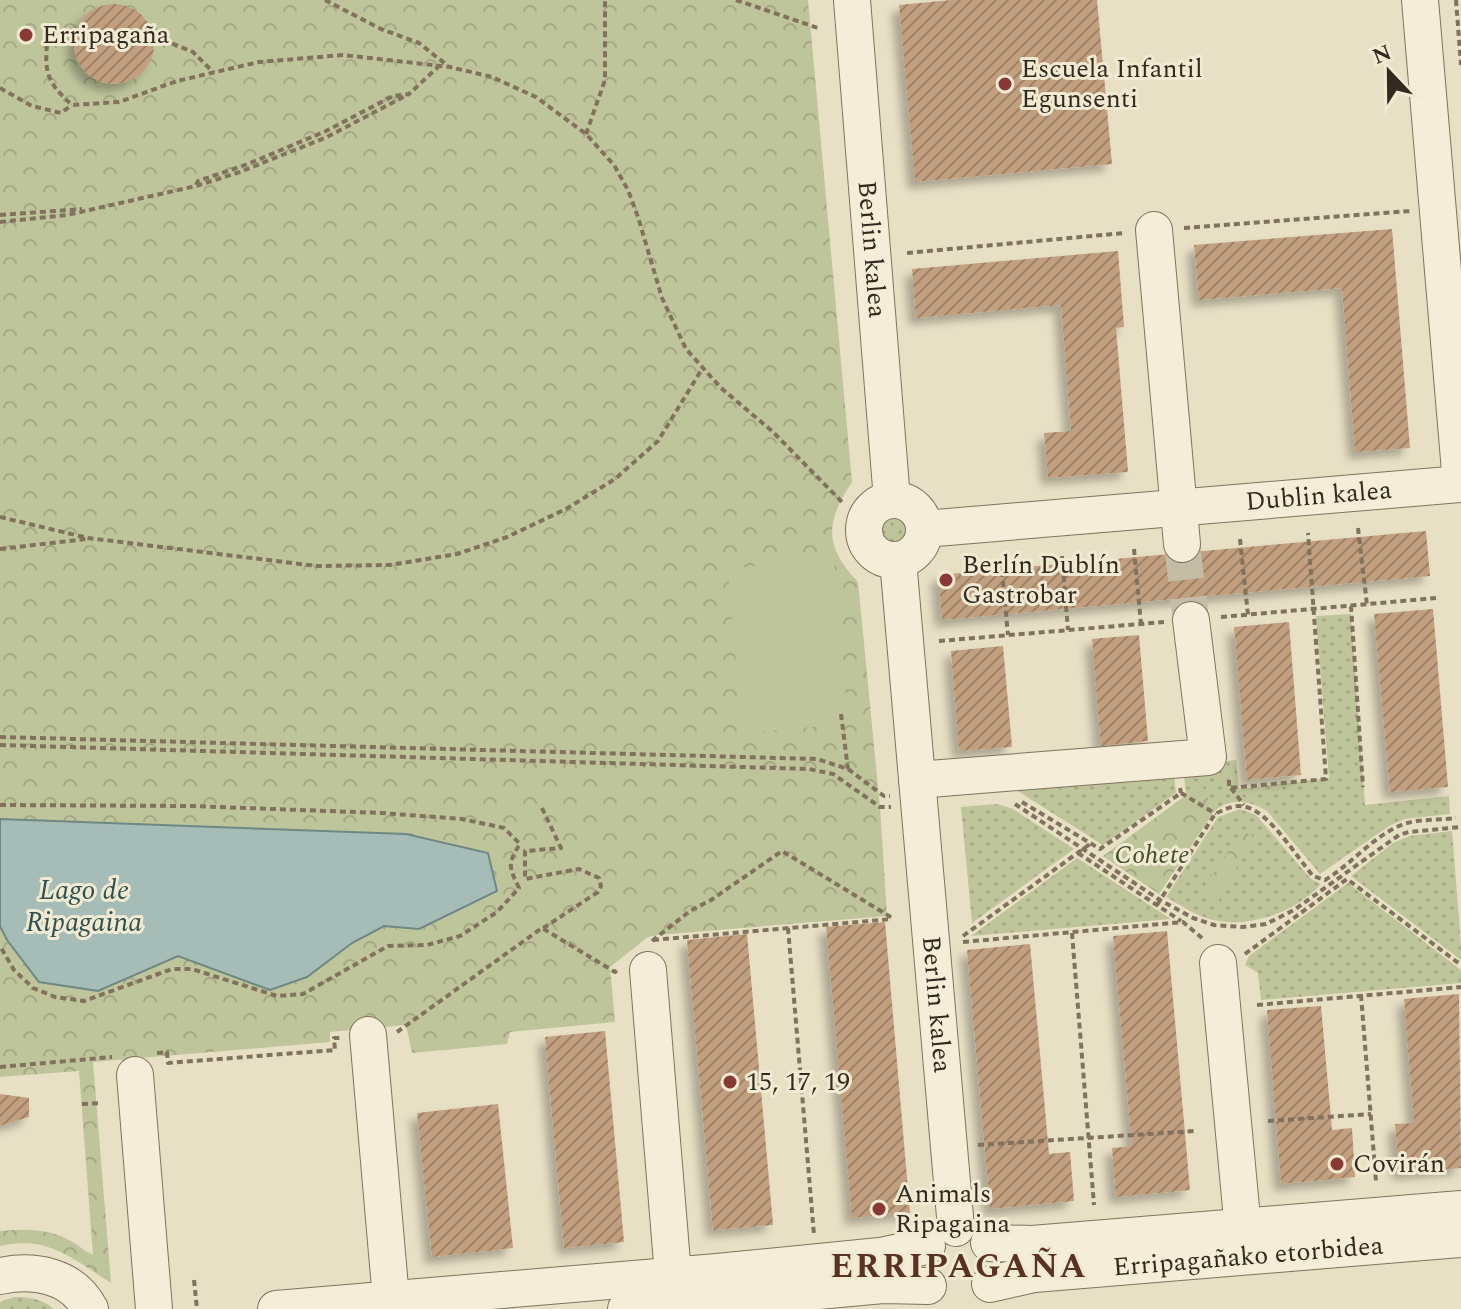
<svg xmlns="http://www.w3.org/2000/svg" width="1461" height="1309" viewBox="0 0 1461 1309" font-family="Spectral,serif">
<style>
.grass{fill:url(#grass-dots)}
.park{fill:url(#park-crowns)}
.pitch{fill:#bec59a}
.water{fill:#a6bcb7;stroke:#6e8984;stroke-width:2}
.building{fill:url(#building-hatch);filter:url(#shadow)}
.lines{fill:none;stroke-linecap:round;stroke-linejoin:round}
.minor-tunnel{stroke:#c4bca4;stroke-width:36;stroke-dasharray:36 18;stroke-linecap:butt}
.minor-casing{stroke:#81725d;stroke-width:38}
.path{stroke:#81725d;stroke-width:4;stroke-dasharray:6 4;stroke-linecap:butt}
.minor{stroke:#f4edd7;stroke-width:36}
.poi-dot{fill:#893834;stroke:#f1ead3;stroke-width:3}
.labels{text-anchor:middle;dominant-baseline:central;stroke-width:6;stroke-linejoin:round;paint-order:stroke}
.poi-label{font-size:26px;fill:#332a1f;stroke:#f1ead3;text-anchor:start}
.street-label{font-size:26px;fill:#332a1f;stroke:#f1ead3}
.park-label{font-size:26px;font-style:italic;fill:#424d28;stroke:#f1ead3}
.water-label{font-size:28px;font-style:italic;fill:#305151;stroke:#f1ead3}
.district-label{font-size:34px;font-weight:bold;letter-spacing:2px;fill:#5a3224;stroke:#f1ead3}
</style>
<defs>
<pattern id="grass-dots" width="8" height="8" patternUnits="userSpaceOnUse" patternTransform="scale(2)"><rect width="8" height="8" fill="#bec59a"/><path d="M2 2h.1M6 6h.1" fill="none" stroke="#a4a984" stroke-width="1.8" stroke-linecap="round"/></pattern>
<pattern id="park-crowns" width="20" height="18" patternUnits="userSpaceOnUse" patternTransform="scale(2)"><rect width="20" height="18" fill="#bec59a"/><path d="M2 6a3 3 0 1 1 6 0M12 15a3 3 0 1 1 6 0" fill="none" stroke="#a4a984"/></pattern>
<pattern id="building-hatch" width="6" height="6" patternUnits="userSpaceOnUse" patternTransform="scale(2)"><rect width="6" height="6" fill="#c29f7f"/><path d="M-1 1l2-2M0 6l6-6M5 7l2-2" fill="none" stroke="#9e8267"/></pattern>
<filter id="shadow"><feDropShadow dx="-7" dy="7" stdDeviation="4" flood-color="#0004"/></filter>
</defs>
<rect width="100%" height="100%" fill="#e8e0c5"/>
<!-- grass -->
<path class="grass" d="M878 530a14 14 0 1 1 28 0a14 14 0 1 1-28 0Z
M1351,614l14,191 84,-9 1,18 -45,5 -16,7 -69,48 -53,-63c-18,-11 -39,-14 -54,2l-7,-22 -10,-3 -10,7 -3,-29 53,-6 3,29 90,-11 -13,-162z
M1173,766l3,27 -73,52 -95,-60z
M997,804l16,5 61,40 -102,74 -11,-116z
M1240,809l16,6 55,64 10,5c-23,27 -68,43 -103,37 -19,-3 -36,-15 -52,-24l52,-80z
M1452,831l9,114v15l-110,-84 42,-33 16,-7z
M1077,858l94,61 -200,17z
M1348,883l113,87v13l-200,17 -3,-27 -13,-8 4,-9z
M14,1297c16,0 28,2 40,12h-54v-7z"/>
<!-- park -->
<path class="park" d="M0,0h808l44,482c-27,41 -28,64 6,100l22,225 7,109 -229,19 -10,2 -38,30 5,55 -105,10 -3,12 -95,9 -6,-28 -76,7v10l-237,20 18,221c-38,-24 -63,-48 -111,-37v-15c22,-2 44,-3 65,7 10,4 19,13 28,17l-14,-184 -79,6z
M1202,787l4,4 7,22 -54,81 -56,-38 93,-68z
M1242,831l12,6 -37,66 -18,-9z"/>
<!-- pitch -->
<path class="pitch" d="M834,559l14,165 -106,9 -14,-164z"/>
<!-- water -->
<path class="water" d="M0,819l406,15 82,19 9,38 -78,38 -35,-3 -32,17 -45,34 -37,13 -92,-34 -80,35 -59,-9 -32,-42 -7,-14z"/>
<!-- building -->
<path class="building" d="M951,0h146l15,164 -197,18 -16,-177z
M74 44a40 40 0 1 1 80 0a40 40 0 1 1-80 0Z
M1392,229l18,219 -55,4 -13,-164 -143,12 -5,-55z
M1118,251l6,76 -8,1 12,144 -80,6 -4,-45 27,-2 -10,-126 -145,13 -4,-49z
M1426,531l4,45 -488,44 -4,-45z
M1433,609l15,178 -58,5 -16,-178z
M1289,622l12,153 -54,5 -13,-153z
M1139,635l9,106 -47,5 -9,-107z
M1003,646l9,101 -53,4 -8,-100z
M885,922l25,291 -58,5 -26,-291z
M1167,931l23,259 -74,7 -4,-49 20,-2 -19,-210z
M747,934l26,291 -60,5 -26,-290z
M1030,944l19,210 21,-2 4,49 -84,8 -23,-259z
M1459,994l2,174 -62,5 -4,-49 19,-1 -10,-124z
M1321,1006l11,124 20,-2 3,49 -74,7 -14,-174z
M605,1031l19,211 -60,6 -19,-211z
M0,1094l29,4v19l-29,9z
M498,1104l15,144 -81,9 -15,-144z"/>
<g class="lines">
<!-- minor-tunnel -->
<path class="minor-tunnel" d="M1182,544l9,76"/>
<defs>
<g id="minor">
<path id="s1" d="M852,0l40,500"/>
<path d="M1420,0l41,483"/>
<path d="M1154,230l28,314"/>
<circle cx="894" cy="530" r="30"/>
<path id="s2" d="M924,529l537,-45"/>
<path id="s3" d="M898,560l58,668"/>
<path d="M917,780l291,-23 -17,-137"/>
<path d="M1218,963l25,266"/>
<path d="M648,970l25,305"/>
<path d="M368,1035l23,264"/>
<path d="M135,1075l19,234"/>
<path d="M989,1243l43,1 429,-35"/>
<path d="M0,1276c34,-7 72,-1 90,33"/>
<path id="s4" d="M990,1284l44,-10 427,-35"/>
<path d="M276,1309l441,-37 163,-16 47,-10"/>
<path d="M626,1309l257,-24 45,1"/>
</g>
</defs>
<!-- minor casing -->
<use href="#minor" class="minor-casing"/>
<!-- path -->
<path class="path" d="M325,0l56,29 38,14 29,23
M736,0l82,28
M1456,0l5,65
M48,35c-4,35 -3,46 24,70l47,-3 58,-21 82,-19 84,-7 107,12 42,10 44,20 50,37 28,31 14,25 10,27 24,81 24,51 35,39 51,43 72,73
M163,40l30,12 21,21
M0,88l32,18 29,7 11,-8
M586,134l19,-54v-80
M196,185l2,-4 50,-17 78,-33 67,-35 16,-2 29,-27
M0,215l82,-6
M0,222l67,-7 129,-29 44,-14 87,-35 82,-43
M1184,228l227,-17
M907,253l217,-20
M0,517l88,21 229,28 73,-1 67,-11 50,-17 59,-28 49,-30 43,-38 44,-72
M1358,528l9,77
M1240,539l8,76
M0,549l86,-10
M1134,549l7,75
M1062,556l6,74
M1001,561l7,74
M1351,606l12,181
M1221,617l215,-19
M939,641l225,-19
M841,714l7,55
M0,737l817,22 31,10 36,27h6
M0,745l809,24 24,5 47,33h11
M1229,780v8l97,-9 -18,-246
M1231,788l13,17
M1181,793l35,21
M1022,802l78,47 81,-56 -1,-5
M1015,804l145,96 33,18 21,7 28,2 24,-3 28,-14 105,-75 10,-3 52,-5
M0,805l192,1 189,7 81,6 42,9 16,16c-13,20 -11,23 -1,44l-22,24 -37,24 -33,9 -39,1 -85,48 -26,2 -85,-27h-20l-88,32 -29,-4 -22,-9 -19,-18 -14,-24
M542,808l19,40 -36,3v28l54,-10 20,9 2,8 -3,6 -56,37
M1078,853l103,68
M1157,905l58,-91c10,-5 20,-10 31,-7 23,5 51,50 67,69l12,4c27,-16 50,-46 79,-56 16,-5 36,-4 52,-6
M788,928l26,307
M1072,933l22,272
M963,936l127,-92
M653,940l239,-21
M652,941l38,-30 21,-11 71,-49 112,68
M963,942l220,-20 19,16
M1245,954l102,-75 114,86
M1361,995l15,186
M1257,1005l204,-18
M397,1032l145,-104 73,44 3,-2
M157,1053l10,-1 1,11 167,-13 -1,-12h7
M0,1067l112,-10
M82,1104l19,-1
M1268,1121l103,-7
M978,1145l217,-14
M194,1280l3,29"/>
<!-- minor -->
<use href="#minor" class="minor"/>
</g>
<!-- markers -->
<g class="poi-dot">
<circle cx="26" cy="35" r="8"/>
<circle cx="1005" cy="84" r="8"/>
<circle cx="946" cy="580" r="8"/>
<circle cx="730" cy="1082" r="8"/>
<circle cx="1337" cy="1164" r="8"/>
<circle cx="879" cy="1209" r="8"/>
</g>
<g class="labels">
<!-- poi labels -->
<g class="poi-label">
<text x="42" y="35">Erripagaña</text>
<text x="1021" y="69">Escuela Infantil<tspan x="1021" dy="30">Egunsenti</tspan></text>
<text x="962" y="565">Berlín Dublín<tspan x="962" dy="30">Gastrobar</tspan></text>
<text x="746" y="1082">15, 17, 19</text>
<text x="1353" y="1164">Covirán</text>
<text x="895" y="1194">Animals<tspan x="895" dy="30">Ripagaina</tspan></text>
</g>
<!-- street labels -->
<g class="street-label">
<text stroke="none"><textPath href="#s1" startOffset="250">Berlin kalea</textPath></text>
<text stroke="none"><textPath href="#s2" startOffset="396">Dublin kalea</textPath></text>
<text stroke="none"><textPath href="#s3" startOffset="446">Berlin kalea</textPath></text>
<text stroke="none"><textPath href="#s4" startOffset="260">Erripagañako etorbidea</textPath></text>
</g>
<!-- park labels -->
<g class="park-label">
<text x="1152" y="855">Cohete</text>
</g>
<!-- water labels -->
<g class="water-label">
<text x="84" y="890">Lago de<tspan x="84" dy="32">Ripagaina</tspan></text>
</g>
<!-- district labels -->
<g class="district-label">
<text x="959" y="1267">ERRIPAGAÑA</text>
</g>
</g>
<!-- north arrow -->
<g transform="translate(1389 72) rotate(338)" stroke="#f1ead3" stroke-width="6" paint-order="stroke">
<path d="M0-6L14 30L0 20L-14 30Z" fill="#332a1f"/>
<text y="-12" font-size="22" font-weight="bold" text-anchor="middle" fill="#332a1f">N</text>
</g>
</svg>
